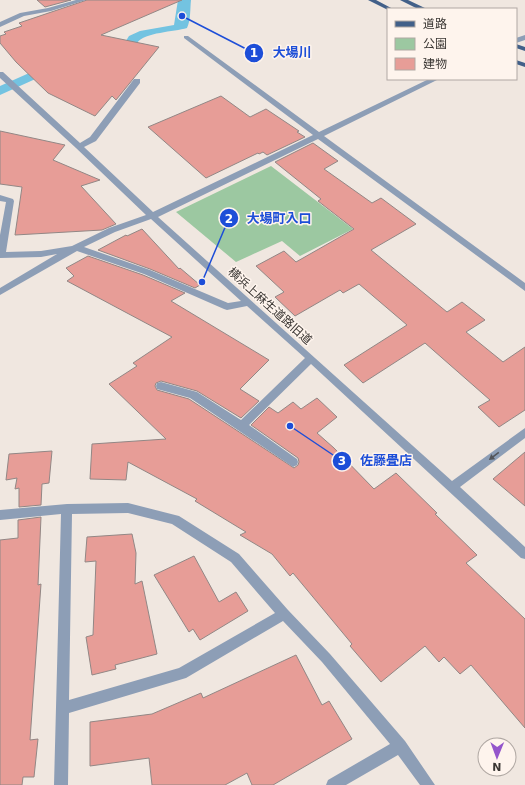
<svg xmlns="http://www.w3.org/2000/svg" width="525" height="785" viewBox="0 0 525 785" font-family="'DejaVu Sans','Noto Sans JP',sans-serif">
<style>
.green{fill:#9cc8a1}
.water{fill:#73c3e1}
.building{fill:#e79d97;stroke:#928785}
.lines{fill:none;stroke-linecap:round;stroke-linejoin:round}
.minor{fill:#8d9eb6;fill-rule:evenodd}
.major{fill:#426089;fill-rule:evenodd}
.oneway{fill:#53555a}
.labels{text-anchor:middle;dominant-baseline:central;stroke-width:3;stroke-linejoin:round;paint-order:stroke}
.street-label{font-size:12px;fill:#3a3633;stroke:#fef4ed}
.leader{fill:none;stroke:#1d4ed8;stroke-width:1.5}
.callout-dot{fill:#1d4ed8;stroke:#fef4ed;stroke-width:1.5}
.mark-label{font-size:12px;text-anchor:middle;font-weight:bold;fill:#fff}
.callout-label{font-size:13px;text-anchor:middle;font-weight:bold;fill:#1d4ed8;stroke:#fef4ed;stroke-width:3;stroke-linejoin:round;paint-order:stroke}
</style>
<rect width="100%" height="100%" fill="#f0e7e0"/>
<!-- green -->
<path class="green" d="M271,166l82,63 -53,27 -18,-15 -46,21 -60,-50z"/>
<!-- water -->
<path class="water" d="M178,0h13c-1,8 0,20 -4,28 -13,4 -42,4 -50,15l-95,33 -42,19v-9l36,-16 88,-26 5,-8 11,-5 34,-6z"/>
<!-- building -->
<path class="building" d="M37,0h34l-26,7z
M87,0h95l-81,35 58,12 -43,53 -4,-4 -17,20 -47,-23 -32,-31 -16,-19v-7l6,-2 -2,-2 18,-6 -3,-3z
M221,96l29,21 16,-8 33,22 -2,1 8,5 -38,18 -4,-3 -4,2 -1,-1 -52,25 -58,-51z
M0,131l65,14 -12,15 47,20 -19,6 35,38 -14,6 -87,5 7,-48 -22,-3z
M313,143l25,18 -14,8 48,34 9,-5 35,26 -45,26 76,62 15,-10 23,18 -19,12 37,30 22,-15v63l-26,17 -21,-20 12,-7 -65,-57 -62,40 -19,-18 63,-40 -48,-41 -16,9 -3,-3 -45,26 -20,-19 9,-5 -28,-26 28,-15 12,11 58,-33 -36,-28 3,-2 -46,-37z
M142,229l37,40 1,-1 20,17 -5,3 -45,-19 -52,-19 28,-15 1,1z
M88,256l55,19 42,18 -14,8 98,59 -29,29 19,12 -18,17 -44,-27 -36,-10 -5,2 -1,3 2,4 32,9 105,69 4,-3 1,-3 -1,-4 -47,-33 18,-18 9,6 15,-11 8,7 16,-11 20,19 -20,16 17,15 40,41 22,-16 41,40 -2,1 42,41 -11,8 59,56v109l-54,-63 -11,9 -16,-17 -5,5 -14,-16 -44,36 -31,-36 2,-2 -59,-71 -3,3 -18,-22 -32,-19 6,-3 -51,-31 2,-2 -69,-37 -2,18 -36,-1 2,-35 74,-5 -57,-55 28,-18 -4,-3 39,-26 -105,-56 7,-5 -8,-8z
M52,451l-3,32 -7,1 -1,21 -22,2v-19l-4,1 2,-11 -11,2 3,-26z
M525,452v54l-32,-27z
M41,517l-3,68 3,-1 -11,156 8,-1 -4,38h-11l-1,8h-22v-245l18,-2v-18z
M132,534l4,19 -1,31 7,-3 15,73 -42,11 1,4 -24,6 -6,-38 7,-2 3,-74 -11,1 2,-25z
M194,556l25,46 17,-10 12,19 -48,29 -7,-11 -4,3 -35,-57z
M296,655l26,50 7,-4 23,38 -79,46h-21l-5,-12 -22,12h-73l-3,-27 -59,8v-44l62,-8 49,-21 2,5z"/>
<g class="lines">
<!-- minor -->
<path class="minor" d="M76,0h10l-35,11 -27,5 -24,11v-5l20,-9 28,-5z
M525,35v5l-9,3v-5z
M184,36h4l131,96 110,-53h10l-115,57 201,147v8l-207,-152 -160,78 294,264 73,-53v10l-65,49 65,60v12l-4,-1 -210,-194 -62,61 48,34 1,3 -1,3 -4,2 -103,-69 -33,-9 -1,-3 1,-3 4,-1 36,10 44,28 64,-62 -58,-52 -20,4 -3,-1 -80,-35 -67,-23 -77,44v-7l57,-34 -16,3 -41,1v-23l6,-33 -6,-1v-6l13,4 1,2 -8,51 35,-1 31,-5 37,-18 37,-13 -70,-67 -76,-70v-6h3l77,71 10,-6 44,-58h6v4l-44,58 -12,6 69,65 160,-77 -129,-97zM151,219l90,82 -13,2 -78,-33 -66,-23 31,-15z
M128,503l51,13 60,38 49,56 42,44 75,87 30,44h-15l-22,-30 -52,30h-20l2,-5 62,-36 -68,-82 -39,-41 -97,57 -117,35 -1,72h-14l7,-271 -61,6v-10l67,-6zM128,513l44,11 59,38 44,51 -96,55 -110,32 3,-186z"/>
<!-- major -->
<path class="major" d="M368,0h8l17,9h-5v1z
M400,0h8l19,9h-9z
M516,44l9,3v4l-9,-3z
M516,60l9,3v4l-9,-3z"/>
</g>
<!-- one-way arrows -->
<defs><path id="oneway-solid" d="M-6-.8H1V-3.2L6.5 0L1 3.2V.8H-6Z"/></defs>
<use class="oneway" href="#oneway-solid" transform="translate(494 456) rotate(143)"/>
<g class="labels">
<!-- street labels -->
<g class="street-label">
<text transform="translate(270 306) rotate(42)">横浜上麻生道路旧道</text>
</g>
</g>
<!-- callouts -->
<path class="leader" d="M182 16L254 53M202 282L229 218M290 426L342 461"/>
<g class="callout-dot">
<circle cx="182" cy="16" r="4"/>
<circle cx="202" cy="282" r="4"/>
<circle cx="290" cy="426" r="4"/>
<circle cx="254" cy="53" r="10"/>
<circle cx="229" cy="218" r="10"/>
<circle cx="342" cy="461" r="10"/>
</g>
<g class="mark-label">
<text x="254" y="57">1</text>
<text x="229" y="223">2</text>
<text x="342" y="465">3</text>
</g>
<g class="callout-label">
<text x="292" y="57">大場川</text>
<text x="279" y="223">大場町入口</text>
<text x="386" y="465">佐藤畳店</text>
</g>
<!-- legend -->
<rect x="387" y="8" width="130" height="72" fill="#fef4ed" stroke="#b0a8a3"/>
<rect x="395" y="21" width="20" height="6" fill="#426089" stroke="#b0a8a3"/>
<text x="423" y="28" font-size="12" fill="#3a3633">道路</text>
<rect x="395" y="38" width="20" height="12" fill="#9cc8a1" stroke="#b0a8a3"/>
<text x="423" y="48" font-size="12" fill="#3a3633">公園</text>
<rect x="395" y="58" width="20" height="12" fill="#e79d97" stroke="#b0a8a3"/>
<text x="423" y="68" font-size="12" fill="#3a3633">建物</text>
<!-- north arrow -->
<g transform="translate(497 757) rotate(181)"><circle r="19" fill="#fef4ed" stroke="#b0a8a3"/>
<path d="M0-3L7 15L0 10L-7 15Z" fill="#9455cb"/>
<text y="-6" font-size="11" font-weight="bold" text-anchor="middle" fill="#3a3633">N</text>
</g>
</svg>
